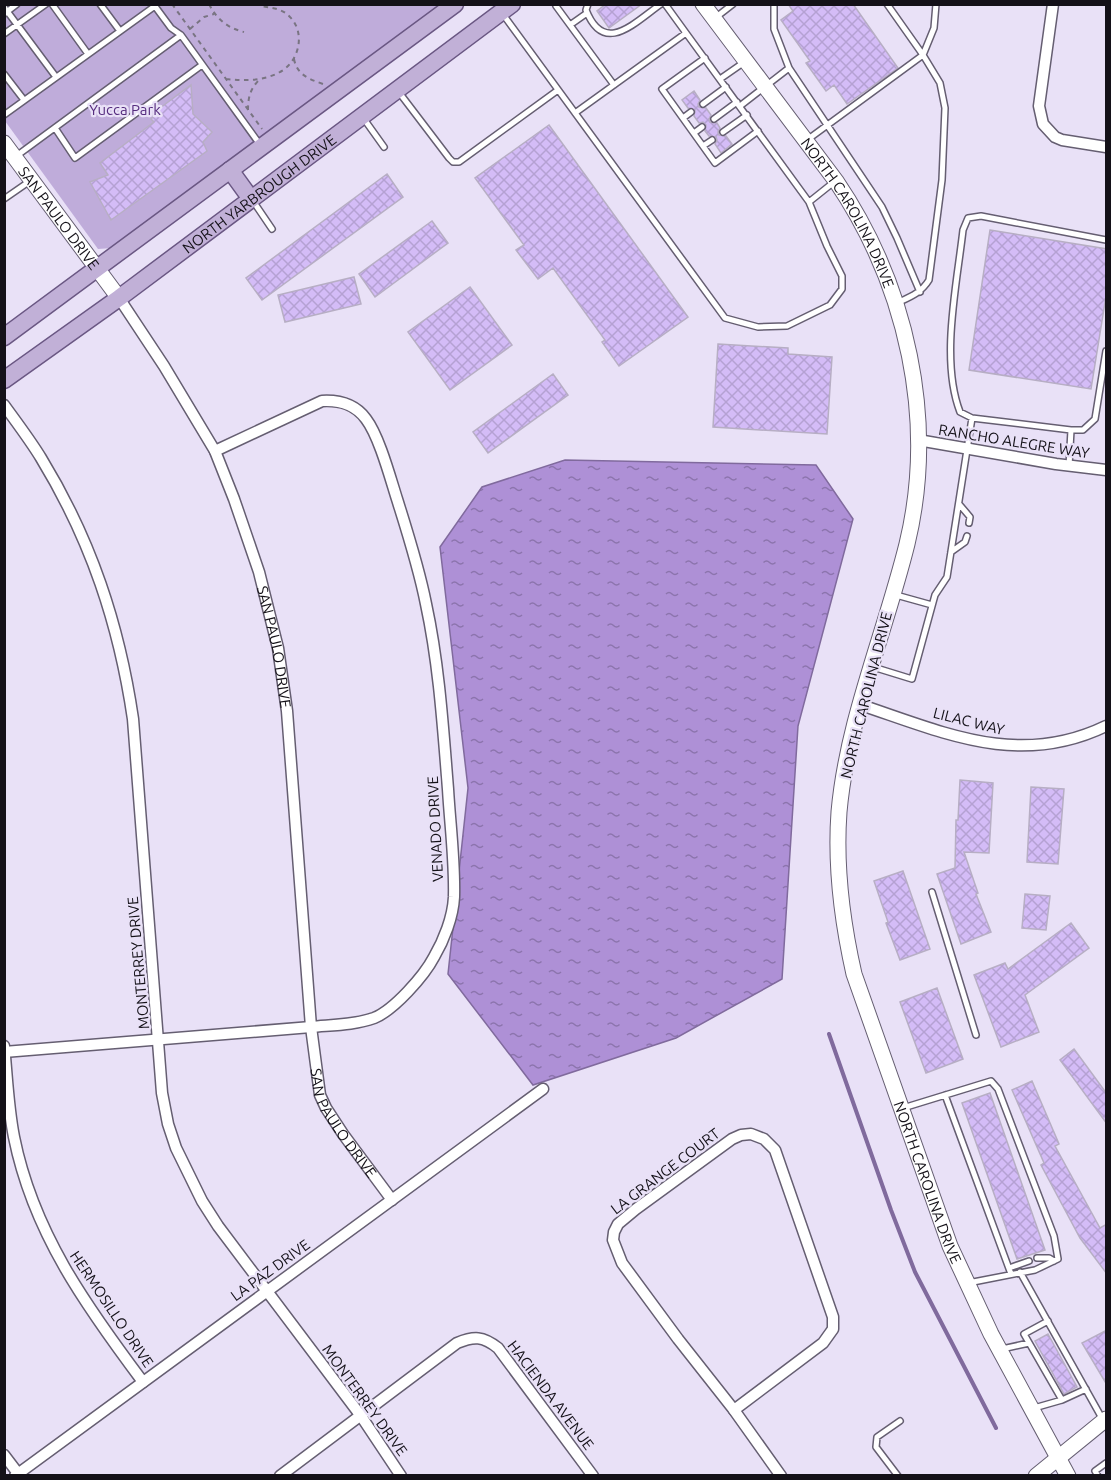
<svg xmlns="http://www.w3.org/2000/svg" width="1111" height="1480" viewBox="0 0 1111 1480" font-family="Ubuntu,sans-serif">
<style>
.green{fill:#bfacda}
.water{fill:url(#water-ripples);stroke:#806a9d;stroke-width:1.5}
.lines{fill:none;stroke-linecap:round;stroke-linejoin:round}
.stream{stroke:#806a9d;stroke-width:4}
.building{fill:url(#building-cross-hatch);stroke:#b7aec4;stroke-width:1.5}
.lane-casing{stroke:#655e71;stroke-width:8}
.street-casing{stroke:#655e71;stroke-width:13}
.secondary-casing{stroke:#655e71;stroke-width:17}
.primary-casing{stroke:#6a5783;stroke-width:19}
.path{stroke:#797482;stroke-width:2;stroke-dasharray:4.5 4.5;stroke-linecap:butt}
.lane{stroke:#fff;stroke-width:5}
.street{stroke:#fff;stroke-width:10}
.secondary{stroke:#fff;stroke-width:15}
.primary{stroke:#c1b0d7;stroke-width:16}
.labels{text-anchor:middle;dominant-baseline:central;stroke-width:4.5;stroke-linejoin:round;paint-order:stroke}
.park-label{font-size:15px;fill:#552c7e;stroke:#e9e1f7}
.street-label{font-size:15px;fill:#141118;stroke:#e9e1f7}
</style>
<defs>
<pattern id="water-ripples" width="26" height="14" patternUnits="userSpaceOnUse" patternTransform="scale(1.5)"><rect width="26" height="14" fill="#ae90d6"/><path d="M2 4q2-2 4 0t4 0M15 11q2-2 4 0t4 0" fill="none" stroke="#8c74ad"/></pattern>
<pattern id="building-cross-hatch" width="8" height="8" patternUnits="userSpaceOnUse" patternTransform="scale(1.5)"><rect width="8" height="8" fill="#d4bcf7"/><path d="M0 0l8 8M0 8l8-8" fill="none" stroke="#b5a1d3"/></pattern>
</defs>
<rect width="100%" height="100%" fill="#e9e1f7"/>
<!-- green -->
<path class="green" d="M4,5h438l-330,243 -14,1 -93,-128z"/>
<!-- water -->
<path class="water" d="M565,460l251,5 37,54 -55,207 -16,253 -106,59 -143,47 -85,-111 20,-186 -28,-241 42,-60z"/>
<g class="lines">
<!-- stream -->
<path class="stream" d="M829,1034l62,176 24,62 81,156"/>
</g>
<!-- building -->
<path class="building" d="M606,4h36l-33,24 -12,-17z
M788,4h65l45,64 -51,36 -13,-19 -8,6 -20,-28 4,-2 -29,-41 12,-9z
M191,85l2,29 19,18 -9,10 4,9 -96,69 -21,-38 18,-7 -8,-12 54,-41 -3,-3 3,-3 -2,-2z
M694,91l6,9 -2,4 1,3 7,1 5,7 -2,4 1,3 7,1 3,5 -2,4 1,3 7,1 6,8 -11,9 -6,-9 2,-4 -1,-3 -7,-1 -4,-5 1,-6 -3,-3 -4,1 -5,-7 1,-6 -7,-2 -6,-8z
M549,125l139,192 -69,49 -17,-24 3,-2 -52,-72 -15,11 -22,-29 8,-5 -49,-67z
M387,174l16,23 -141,103 -16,-22z
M432,221l16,22 -73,54 -16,-23z
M990,230l117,19v41l-16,99 -122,-19z
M354,277l7,27 -76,18 -7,-27z
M470,287l42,58 -62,45 -42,-58z
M718,344l70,4v6l44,3 -5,77 -114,-7z
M553,374l15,21 -80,58 -15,-21z
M960,780l33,3 -4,70 -25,-1 14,41 -2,1 15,38 -30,12 -24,-70 18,-6 1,-48h2z
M1031,787l33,2 -6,75 -31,-2z
M903,871l27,78 -30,11 -14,-37 2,-1 -14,-41z
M1025,894l25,2 -4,34 -24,-2z
M1071,923l18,25 -64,47 14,37 -38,15 -27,-72 31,-12 3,6z
M937,988l26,71 -37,14 -26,-71z
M1074,1049l33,45v30l-47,-64z
M1032,1081l27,63 -4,2 45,82 7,-4v50l-27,-36 -39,-73 3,-2 -32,-73z
M990,1093l55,157 -28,9 -55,-156z
M1107,1330v55l-25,-42z
M1048,1334l29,53 -13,7 -29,-53z"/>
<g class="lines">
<defs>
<path id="lane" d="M52,4l36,50
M100,4l20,27
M588,4l-2,6c18,46 48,13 75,-6
M665,4l21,29
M154,5l17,23 10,7 80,111
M556,6l58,79
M4,7l52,70
M502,13l223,305 33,9 29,-1 43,-21 12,-16v-13l-15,-30 -18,-44 25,-20
M4,14l13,-10
M715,18l18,-14
M570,25l17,-12
M4,34l42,-30
M705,58l-43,31 53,74 43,-32
M789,68l93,139 15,31 23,54
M4,74l20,26
M720,79l23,-16
M398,91l51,67 4,4h6l99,-72
M703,104l23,-17
M740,106l49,-38 -15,-39v-25
M575,113l111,-80 123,169
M4,115l151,-109
M683,118l8,-6
M364,119l20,28
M714,119l23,-17
M55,128l20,30 127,-93
M723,132l24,-17
M694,133l8,-6
M807,140l116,-85 -36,-51
M703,146l9,-6
M15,157l166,-122
M4,199l26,-18
M253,201l19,28
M1106,240l-125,-24 -13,2 -5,12c-6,54 -23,130 -3,182l12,6 99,12h12l12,-11 11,-68
M897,303c13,-6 24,-10 32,-23l13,-100 3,-72 -5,-25 -17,-28 11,-27 2,-24
M1069,466l2,-36
M959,504l11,13 -1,6
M951,552l14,-10 2,-6
M896,595l36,10
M873,667l39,12 23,-84 12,-18 25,-159
M932,892l44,143
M945,1095l66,179
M903,1108l88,-27 7,8 56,147 4,23 -23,11 -67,13
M1037,1258h12l5,3
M1009,1268l20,-7
M1020,1272l83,148
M1048,1321l-24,13 38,66
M1002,1349l27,-6
M1034,1408l28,-8 24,-11
M898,1476l-22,-29 1,-10 23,-16
M1098,1476l-3,-5 11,-8"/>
<g id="street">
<path d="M1053,4l-14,102 4,18 12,13 7,3 44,7"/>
<path id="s1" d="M119,298l45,68 51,85 19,48 25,73 19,76 9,63 24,316 9,68 6,13 17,26 49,66"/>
<path d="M4,405c13,18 26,35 37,53 50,82 78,166 92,261l29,374 6,31 8,24 26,53 16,25 143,190 40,60"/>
<path d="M918,440l138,24 50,6"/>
<path d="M861,705c84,28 158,63 245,21"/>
<path d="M4,1046c3,29 4,61 10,91 19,95 72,169 129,245"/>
<path d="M4,1052l307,-25c20,-2 44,-2 63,-9 20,-8 50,-42 60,-61 10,-17 19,-40 20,-60 1,-36 -4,-73 -6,-108 -5,-62 -9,-125 -22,-185 -7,-36 -18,-70 -29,-105 -7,-22 -18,-63 -31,-80 -11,-15 -26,-19 -44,-18l-107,50"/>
<path d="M751,1134l13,5 11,11 58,167v12l-10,14 -89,67 -56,-71 -56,-76 -9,-23 1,-8 4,-8 18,-15 96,-70 9,-4z"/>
<path d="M734,1410l47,66"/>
<path d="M4,1455l16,21"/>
<path d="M15,1476l528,-387"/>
<path d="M280,1476l177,-133c17,-7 26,-7 41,5l95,128"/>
</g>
<g id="secondary">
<path id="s2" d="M703,4l133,177c71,105 101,239 71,363 -22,89 -60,177 -68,268 -4,55 3,109 15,162l96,272 41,88 77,142"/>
<path id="s3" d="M4,143l115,155"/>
<path d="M1036,1476l70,-57"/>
</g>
<g id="primary">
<path d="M230,170l21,29"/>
<path d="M4,337l451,-333"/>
<path id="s4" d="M4,380l115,-82 393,-294"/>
</g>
</defs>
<!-- lane casing -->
<use href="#lane" class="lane-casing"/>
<!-- street casing -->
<use href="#street" class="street-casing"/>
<!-- secondary casing -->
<use href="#secondary" class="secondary-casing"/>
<!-- primary casing -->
<use href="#primary" class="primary-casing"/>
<!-- path -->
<path class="path" d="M172,4l90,125
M209,4c8,16 19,24 35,28
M190,29l14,-12 10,-3
M294,59c3,16 15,20 29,25
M226,79c18,2 38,2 54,-7 19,-10 26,-39 10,-55 -8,-9 -19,-9 -30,-11
M248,110c0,-12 2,-21 11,-30"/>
<!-- lane -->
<use href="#lane" class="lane"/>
<!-- street -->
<use href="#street" class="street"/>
<!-- secondary -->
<use href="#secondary" class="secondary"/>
<!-- primary -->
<use href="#primary" class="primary"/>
</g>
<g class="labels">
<!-- park labels -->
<g class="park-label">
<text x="125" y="109">Yucca Park</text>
</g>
<!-- street labels -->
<g class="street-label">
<text stroke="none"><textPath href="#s4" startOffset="316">NORTH YARBROUGH DRIVE</textPath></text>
<text stroke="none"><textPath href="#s2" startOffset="255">NORTH CAROLINA DRIVE</textPath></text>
<text stroke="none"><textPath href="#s3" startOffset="93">SAN PAULO DRIVE</textPath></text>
<text transform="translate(1014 441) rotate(9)">RANCHO ALEGRE WAY</text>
<text stroke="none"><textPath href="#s1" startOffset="386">SAN PAULO DRIVE</textPath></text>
<text transform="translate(866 695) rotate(-76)">NORTH CAROLINA DRIVE</text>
<text transform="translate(969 721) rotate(14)">LILAC WAY</text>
<text transform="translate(435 829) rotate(-93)">VENADO DRIVE</text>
<text transform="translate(138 963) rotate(-95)">MONTERREY DRIVE</text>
<text stroke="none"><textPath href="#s1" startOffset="872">SAN PAULO DRIVE</textPath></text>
<text transform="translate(665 1171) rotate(-37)">LA GRANGE COURT</text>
<text stroke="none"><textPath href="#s2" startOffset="1263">NORTH CAROLINA DRIVE</textPath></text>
<text transform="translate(270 1270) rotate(-36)">LA PAZ DRIVE</text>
<text transform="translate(112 1309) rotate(56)">HERMOSILLO DRIVE</text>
<text transform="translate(551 1395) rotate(53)">HACIENDA AVENUE</text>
<text transform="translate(365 1400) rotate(54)">MONTERREY DRIVE</text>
</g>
</g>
<!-- border -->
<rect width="1111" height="1480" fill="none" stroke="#141118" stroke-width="12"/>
</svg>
